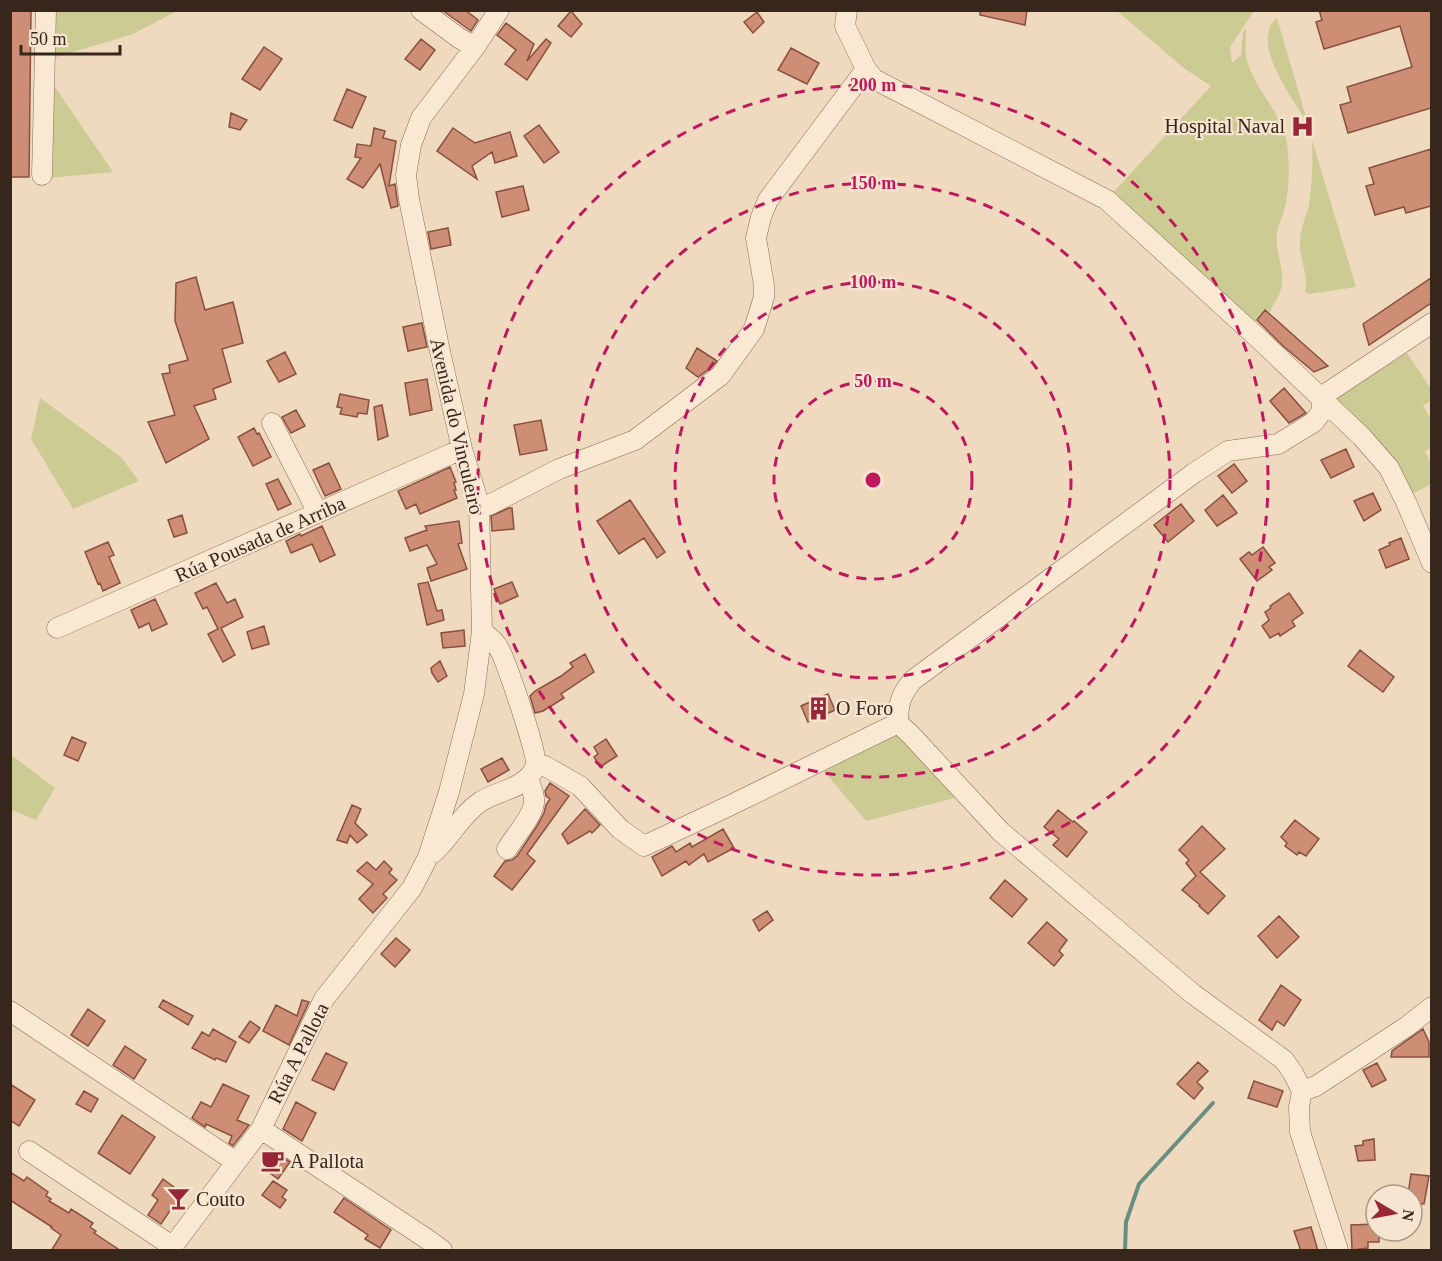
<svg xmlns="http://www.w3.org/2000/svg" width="1442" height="1261" viewBox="0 0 1442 1261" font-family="'Times New Roman',serif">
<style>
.green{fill:#cdcb94}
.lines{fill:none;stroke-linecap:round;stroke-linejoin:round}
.stream{stroke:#6a8f80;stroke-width:4}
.building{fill:#ce8d75;stroke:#88503d;stroke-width:1.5}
.minor-casing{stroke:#886a58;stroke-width:21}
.minor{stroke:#f9e9d3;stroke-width:20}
.ring{fill:none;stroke:#c2185b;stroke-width:3;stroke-dasharray:10 8}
.labels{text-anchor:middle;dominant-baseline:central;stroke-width:4.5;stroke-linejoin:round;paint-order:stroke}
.poi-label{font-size:20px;fill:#37261c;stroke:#f6e5d0;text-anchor:start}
.street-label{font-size:20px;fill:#37261c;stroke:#f6e5d0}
.centre{fill:#c2185b;stroke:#f6e5d0;stroke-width:3}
.ring-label{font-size:18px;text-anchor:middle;font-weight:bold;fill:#c2185b;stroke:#f6e5d0;stroke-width:4.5;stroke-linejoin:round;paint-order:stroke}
</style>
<rect width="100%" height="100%" fill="#efdac0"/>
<!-- green -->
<path class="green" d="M51,11h126l-44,23 -83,25z
M1117,11h137l-24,36 2,16 9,-8 2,-22 3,-5c0,9 -1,19 0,28 4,25 31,53 39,78 5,18 5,55 0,73 -2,9 -7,18 -8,27 -2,17 7,33 5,50 -1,10 -8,20 -13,29l-4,-3 -14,16 -143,-128 103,-112 -26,-17z
M1277,18l31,106c-13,-22 -48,-68 -39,-94 1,-5 4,-8 8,-12z
M55,87l58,85 -65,6z
M1312,140l44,147 -47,7 -4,-2c4,-19 -6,-32 -5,-50 0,-13 6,-25 9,-37 3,-22 4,-43 3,-65z
M1407,353l24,36v11l-8,6 8,13v28l-6,5 6,11v21l-21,11 -77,-95z
M40,398l81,59 18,24 -66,28 -42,-70z
M897,731l61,66 -92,24 -44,-52z
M10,754l45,34 -19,32 -25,-10z"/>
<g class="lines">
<!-- stream -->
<path class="stream" d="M1125,1250l1,-28 13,-38 74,-81"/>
</g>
<!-- building -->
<path class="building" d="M10,10h21l-2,167h-19z
M442,10h23l13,10 -7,11z
M980,10h47l-2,15 -45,-10z
M1319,10h112v98l-83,25 -8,-28 11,-3 -4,-15 65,-20 -12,-41 -76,23 -8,-27 6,-2z
M571,11l11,13 -11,13 -13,-11z
M757,12l7,10 -11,11 -9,-11z
M506,23l28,21 -7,17 19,-22 5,4 -24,37 -22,-16 11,-14 -19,-15z
M421,39l14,11 -15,20 -15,-11z
M264,47l18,12 -22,31 -18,-11z
M791,48l28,15 -12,21 -29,-14z
M347,89l19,8 -14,31 -18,-8z
M231,113l16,7 -7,10 -11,-3z
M539,125l20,27 -15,11 -20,-27z
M374,128l11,3 -2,7 13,3 -7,45 6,-2 3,22 -7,2 -11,-44 -17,24 -16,-9 14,-21 -6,-1 2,-13 14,2z
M453,128l22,15 35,-11 7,24 -22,7 -3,-11 -20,14 5,13 -40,-28z
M1431,149v57l-25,7 -2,-6 -29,8 -9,-29 8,-2 -5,-16z
M523,186l6,24 -27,7 -6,-25z
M448,228l3,17 -20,4 -3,-17z
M196,277l9,33 28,-8 10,41 -21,6 9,33 -18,7 3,10 -22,7 15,33 -43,24 -18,-41 27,-7 -13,-41 8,-1 -1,-8 19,-5 -13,-39 1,-38z
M1431,278v25l-62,42 -6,-21z
M1265,310l8,7 55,49 -14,6 -31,-26 -26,-26z
M422,323l5,24 -19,4 -5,-24z
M697,348l20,13 -5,6 -14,10 -12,-9z
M285,352l11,22 -17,8 -12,-21z
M427,379l5,31 -22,5 -5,-32z
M1284,388l22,25 -17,10 -19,-22z
M340,394l29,6 -2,14 -9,-1 -1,4 -17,-3 2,-6 -5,-1z
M382,405l6,31 -10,4 -4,-33z
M296,410l9,16 -14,7 -9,-16z
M541,420l6,30 -27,5 -6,-30z
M254,428l3,6 2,-1 12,24 -18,9 -15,-29z
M1346,449l8,18 -23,11 -10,-18z
M329,463l12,26 -16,7 -12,-26z
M1234,464l13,17 -15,12 -14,-17z
M450,467l6,15 -2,1 2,7h-2l3,8 -37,16 -4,-10 -10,5 -8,-18z
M278,479l13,25 -13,6 -12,-26z
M1373,493l8,17 -17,11 -10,-20z
M1223,495l14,18 -20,13 -12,-16z
M630,500l35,52 -8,6 -13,-20 -25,16 -22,-33z
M1181,504l13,17 -26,21 -14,-17z
M509,508h3l2,21 -22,2 -1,-15z
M182,515l5,18 -13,4 -6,-17z
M459,521l3,22 -4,1 9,25 -36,12 -4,-13 10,-4 -10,-19 -17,6 -5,-13 22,-8 -2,-4z
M322,526l13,29 -15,7 -8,-18 -21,9 -5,-12 14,-7 1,2z
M1401,538l8,21 -23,9 -7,-18 11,-5 -1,-2z
M108,542l6,13 -5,2 11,26 -17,8 -3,-8 -2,1 -13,-32z
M1263,547l12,16 -6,4 3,3 -15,11 -17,-22 9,-7 3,3z
M428,582l9,29 5,-1 2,10 -17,5 -9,-41z
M512,582l6,14 -18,8 -6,-15z
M216,583l11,20 8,-4 8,18 -22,11 14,27 -12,7 -15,-28 10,-5 -11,-22 -4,2 -8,-16z
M1289,593l14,20 -11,8 3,5 -15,10 -1,-3 -9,5 -8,-12 7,-6 -4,-8 6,-4 -1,-2z
M155,599l12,25 -15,7 -3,-8 -10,5 -8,-18z
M264,626l5,18 -17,5 -5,-17z
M464,630l1,16 -22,2 -2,-15z
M1360,650l34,27 -11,15 -35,-26z
M585,654l9,18 -33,22 3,4 -21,13 -8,2 -5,-17 5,-5 26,-15 12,-9 -3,-4z
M440,661l7,15 -9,6 -6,-9 -1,-5z
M828,694l7,16 -27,12 -7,-16z
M72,737l14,6 -8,18 -14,-6z
M606,739l11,17 -17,11 -6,-10 4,-3 -4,-7z
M502,758l7,12 -21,12 -7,-13z
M550,783l19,13 -42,58 8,7 -23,29 -18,-14 11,-15 7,-1 5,-4 20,-30 7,-13 2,-8 4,-6 -4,-3 -1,-5z
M352,805l9,4 -6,14 12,12 -10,8 -7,-8 -3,8 -10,-3z
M585,809l15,16 -8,8 -2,-2 -22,13 -6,-10z
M1058,810l15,12 1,-1 13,11 -20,25 -14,-12 6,-6 -15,-12z
M1295,820l24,19 -13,17 -7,-4 -2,3 -12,-9 2,-3 -6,-6z
M1202,826l23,23 -25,23 25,24 -17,18 -9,-8 1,-1 -18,-15 14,-14 -10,-13 3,-3 -10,-10z
M723,829l11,19 -26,14 -4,-8 -15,11 -3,-4 -24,15 -10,-19 20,-11 4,6 14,-9 2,4z
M384,861l8,8 -3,4 8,7 -14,14 4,4 -14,15 -14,-14 14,-15 -16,-13 10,-9 9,8z
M1005,880l22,19 -15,18 -22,-19z
M767,911l6,9 -14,11 -6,-11z
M1279,916l20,21 -22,21 -19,-22z
M1047,922l20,18 -8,11 4,4 -9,11 -26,-23z
M396,938l14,12 -15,17 -14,-13z
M1281,985l20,15 -17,26 -7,-5 -5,9 -13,-10z
M163,1000l30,16 -5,9 -29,-18z
M302,1000l7,2 -20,43 -26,-14 13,-26 21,11z
M88,1009l17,12 -17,25 -17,-11z
M250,1021l10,7 -11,15 -10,-6z
M213,1029l23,13 -10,20 -10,-4 -1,2 -23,-12 10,-16 7,4z
M1423,1029l6,13v15h-38l1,-6z
M125,1046l21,14 -12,19 -21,-14z
M326,1053l21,10 -13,27 -22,-10z
M1198,1062l10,9 -11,11 6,6 -9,11 -17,-15z
M1377,1063l9,17 -14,7 -9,-17z
M1254,1081l29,10 -6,16 -29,-9z
M10,1084l25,16 -16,26 -9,-6z
M223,1084l26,12 -12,24 12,5 -16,21 -4,-3 3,-7 -26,-12 -1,3 -13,-9 9,-16 10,5z
M84,1091l14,8 -7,13 -15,-8z
M296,1102l20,11 -14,28 -19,-12z
M122,1115l33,22 -25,37 -32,-21z
M1374,1139l1,21 -17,1 -3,-15 8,-1v-4z
M274,1152l16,10 -12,17 -15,-11z
M10,1172l14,9 3,-4 21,15 -2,4 5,3 -2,2 20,12 2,-4 22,14 -3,4 6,4 -2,2 27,18h-70l10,-16 -10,-7 1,-1 -42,-27z
M1411,1174l18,2 -5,28 -12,-1v-8h-4z
M163,1179l19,14 -21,31 -13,-9 10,-15 -6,-5z
M273,1181l14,9 -5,7 4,3 -6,8 -18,-13z
M344,1198l47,32 -11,18 -15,-9 3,-4 -34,-23z
M1376,1224v7h3v11h-11v6l-16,2 -1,-25z
M1311,1227l7,24h-17l-7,-20z"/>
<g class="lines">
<defs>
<path id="minor" d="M421,10l38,28 16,9
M847,10l-2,16 21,43 8,10 233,121 151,138 104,99 27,31 17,34 26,61
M42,175l4,-165
M272,423l46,90
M479,504l10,1 70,-36 76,-29 86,-65 33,-46 10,-32v-12l-8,-47 5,-21 7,-17 98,-131
M57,628l405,-179
M537,764l8,2 35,20 40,43 24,17 87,-41 167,-82
M507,849c7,-12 26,-33 27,-46 1,-8 -3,-16 -6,-24
M433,853c17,-15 28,-38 47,-51 18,-12 48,-13 56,-37 3,-7 -31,-108 -38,-118 -4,-7 -11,-11 -16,-16
M10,1011l226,151
M1302,1091l14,-5 90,-59 26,-20
M261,1129l166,110 15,11
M29,1151l143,95
M170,1250l91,-121 63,-130 88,-111 16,-31 21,-65 25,-98 8,-63 -3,-127 -17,-55 -23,-102 -30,-148 -3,-24 5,-30 10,-27 54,-71 24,-37
M1338,1250l-38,-118 -1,-25 3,-16 -9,-18 -9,-13 -91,-66 -192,-162 -90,-97 -13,-12c0,-19 3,-29 15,-43l281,-207 34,-22 50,-7 36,-22 8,-11 -1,-14 111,-74"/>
</defs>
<!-- minor casing -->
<use href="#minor" class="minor-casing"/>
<!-- minor -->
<use href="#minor" class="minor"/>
</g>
<!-- distance rings -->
<g class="ring">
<circle cx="873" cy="480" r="99"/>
<circle cx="873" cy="480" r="198"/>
<circle cx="873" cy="480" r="297"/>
<circle cx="873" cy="480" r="395"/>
</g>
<!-- icons -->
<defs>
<symbol id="hospital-bare" viewBox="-9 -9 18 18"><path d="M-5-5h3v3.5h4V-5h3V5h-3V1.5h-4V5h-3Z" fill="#982637" stroke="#f6e5d0" stroke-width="2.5" paint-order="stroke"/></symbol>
<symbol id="building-bare" viewBox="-9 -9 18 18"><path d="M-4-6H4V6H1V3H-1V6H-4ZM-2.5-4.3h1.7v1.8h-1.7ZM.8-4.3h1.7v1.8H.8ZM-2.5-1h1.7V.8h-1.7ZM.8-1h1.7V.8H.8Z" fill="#982637" stroke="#f6e5d0" stroke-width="2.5" paint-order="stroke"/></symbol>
<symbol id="cafe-bare" viewBox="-9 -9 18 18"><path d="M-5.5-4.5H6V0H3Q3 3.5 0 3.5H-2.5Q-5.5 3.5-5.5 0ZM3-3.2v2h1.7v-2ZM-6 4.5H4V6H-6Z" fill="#982637" stroke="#f6e5d0" stroke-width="2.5" paint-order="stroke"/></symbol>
<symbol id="bar-bare" viewBox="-9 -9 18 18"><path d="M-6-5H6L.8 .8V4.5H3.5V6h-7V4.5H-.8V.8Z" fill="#982637" stroke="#f6e5d0" stroke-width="2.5" paint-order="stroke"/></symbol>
</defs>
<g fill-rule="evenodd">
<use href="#hospital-bare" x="1286" y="110" width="33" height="33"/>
<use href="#building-bare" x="802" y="692" width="33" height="33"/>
<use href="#cafe-bare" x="256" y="1144" width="33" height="33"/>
<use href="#bar-bare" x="162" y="1182" width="33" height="33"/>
</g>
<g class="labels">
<!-- poi labels -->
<g class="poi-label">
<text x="1285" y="126" text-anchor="end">Hospital Naval</text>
<text x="836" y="708">O Foro</text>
<text x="290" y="1161">A Pallota</text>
<text x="196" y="1199">Couto</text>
</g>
<!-- street labels -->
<g class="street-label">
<text transform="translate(457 426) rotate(77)">Avenida do Vinculeiro</text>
<text transform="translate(260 539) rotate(-24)">Rúa Pousada de Arriba</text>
<text transform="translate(298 1053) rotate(-63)">Rúa A Pallota</text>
</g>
</g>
<circle cx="873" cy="480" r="9" class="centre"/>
<g class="ring-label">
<text x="873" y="91">200 m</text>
<text x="873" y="189">150 m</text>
<text x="873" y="288">100 m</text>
<text x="873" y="387">50 m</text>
</g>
<!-- border -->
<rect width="1442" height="1261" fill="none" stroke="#37261c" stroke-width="24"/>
<!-- north arrow -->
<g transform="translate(1394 1213) rotate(100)"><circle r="28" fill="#f6e5d0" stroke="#aa9988" stroke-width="1.5"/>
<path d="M0-4.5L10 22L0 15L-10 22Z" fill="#982637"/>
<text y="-9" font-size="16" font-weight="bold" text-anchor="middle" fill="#37261c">N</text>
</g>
<!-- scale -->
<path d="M21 45v9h99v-9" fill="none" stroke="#37261c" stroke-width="3"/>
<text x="30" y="45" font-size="18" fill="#37261c" stroke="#f6e5d0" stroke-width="4.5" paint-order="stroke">50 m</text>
</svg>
